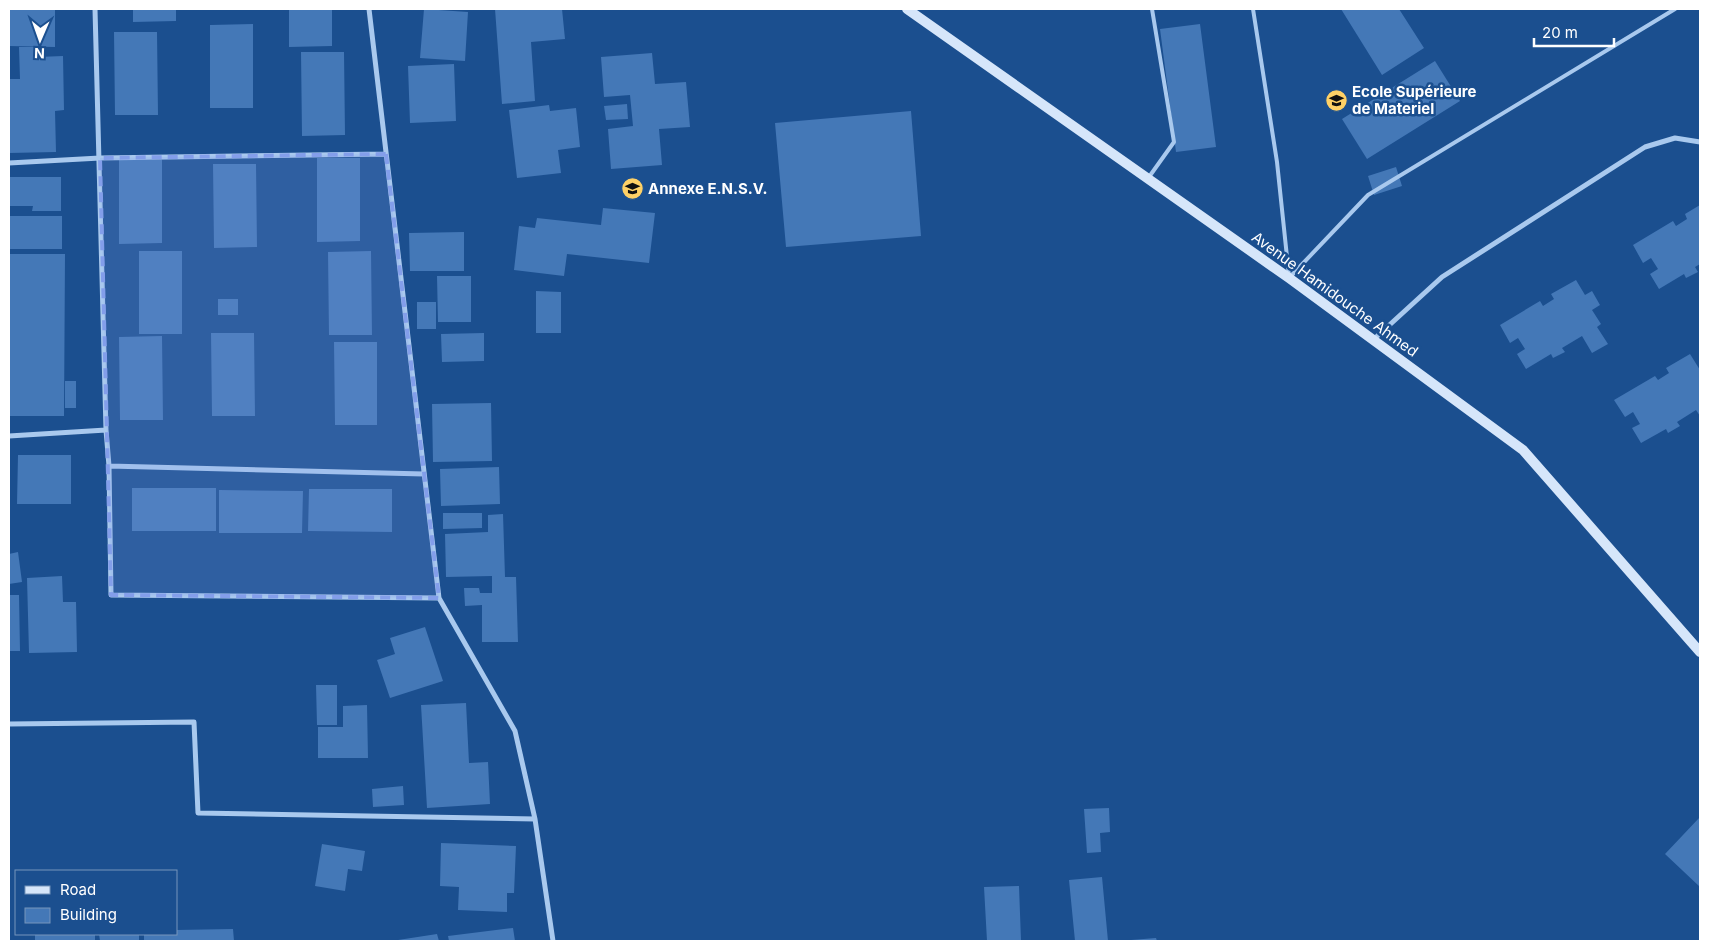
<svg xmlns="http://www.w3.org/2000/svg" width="1709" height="950" viewBox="0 0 1709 950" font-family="Inter,sans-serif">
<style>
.building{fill:#4478b7}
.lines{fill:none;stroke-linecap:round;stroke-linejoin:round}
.service{stroke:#a9c9ee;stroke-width:4}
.minor{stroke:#a9c9ee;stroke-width:5}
.secondary{stroke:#d6e6fa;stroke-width:10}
.marked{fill:#839eea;fill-opacity:0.2;stroke:#839eea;stroke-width:4;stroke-dasharray:10 6;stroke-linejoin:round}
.labels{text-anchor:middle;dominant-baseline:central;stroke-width:5;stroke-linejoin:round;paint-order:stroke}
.poi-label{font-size:15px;font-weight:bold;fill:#fff;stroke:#1b4f8f;text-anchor:start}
.street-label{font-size:15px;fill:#fff;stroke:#1b4f8f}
</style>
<rect width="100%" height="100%" fill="#1b4f8f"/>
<!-- building -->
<path class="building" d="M9,9h46v38l-46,-1z
M133,9h43v12l-43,1z
M289,9h43v37l-43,1z
M424,9l44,3 -3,49 -45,-3z
M495,9h67l3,30 -34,3 4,59 -33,3z
M1341,9h58l25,39 -42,27z
M253,24v84h-43v-83z
M1200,24l16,123 -40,5 -16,-123z
M114,32h43l1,83h-43z
M19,47h19v10l25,-1 1,54 -9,1 1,41 -47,1v-74h11z
M301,52h43l1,83 -43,1z
M652,53l3,31 31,-2 4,45 -31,2 3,36 -51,4 -3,-40 25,-3 -3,-31 -26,2 -3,-40z
M1435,61l25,40 -93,58 -25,-40z
M454,64l2,57 -46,2 -2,-57z
M627,104l1,15 -22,1 -2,-14z
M549,105l1,6 26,-3 4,39 -22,3 3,23 -44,5 -8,-68z
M911,111l10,125 -135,11 -11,-124z
M317,158h43v83l-43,1z
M119,160h43v83l-43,1z
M213,164h43l1,83 -43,1z
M1396,167l6,19 -28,9 -6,-19z
M9,177h52v34h-29l1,-5h-24z
M1700,205v59l-5,3 3,5 -12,6 -2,-4 -25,15 -9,-15 8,-5 -7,-11 -8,5 -10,-18 40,-24 3,5 11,-7 -2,-5z
M603,208l52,5 -6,50 -82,-9 -3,22 -50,-6 5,-44 16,2 2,-10 64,7z
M9,216h53v33h-53z
M464,232v39h-54l-1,-38z
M139,251h43v83h-43z
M371,251l1,84h-43l-1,-83z
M9,254h56l-1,162h-55z
M437,276h34v46h-33z
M1576,280l9,15 7,-4 8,14 -8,5 9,14 -4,3 11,17 -16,9 -10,-17 -20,12 3,4 -12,6 -2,-4 -25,15 -9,-15 8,-5 -7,-11 -8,5 -10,-18 40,-24 3,5 11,-7 -3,-5z
M536,291l25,1v41h-25z
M218,299h20v16h-20z
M417,302h19v27h-19z
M211,333h43l1,83h-43z
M484,333v28l-42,1 -1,-28z
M162,336l1,84h-43l-1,-83z
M334,342h43v83h-42z
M1690,354l10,16v46l-4,-6 -19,12 3,4 -12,7 -2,-4 -25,14 -9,-15 8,-4 -7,-12 -8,5 -11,-17 41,-24 3,4 11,-7 -3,-5z
M65,381h11v27h-11z
M491,403l1,58 -59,1 -1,-58z
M18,455h53v49h-54z
M499,467l1,37 -59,2 -1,-37z
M132,488h84v43h-84z
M309,489h83v43l-84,-1z
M219,490l84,1 -1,42h-83z
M443,513h39v15l-39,1z
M503,514l2,63h11l2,65h-36v-37l-17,1 -1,-18h15l1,5h12v-17l-46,1 -1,-43 43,-2v-17z
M18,552l4,30 -13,2v-30z
M62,576l1,26h13l1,50 -48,1 -2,-75z
M9,595h10l1,56h-11z
M425,627l18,54 -53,17 -13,-38 18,-6 -5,-16z
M316,685h21v40h-20z
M466,703l3,60 19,-1 2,42 -63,4 -6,-103z
M367,705l1,53h-50v-31h25v-21z
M403,786l1,19 -31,2 -1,-18z
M1109,808l1,24 -10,1 1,19 -14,1 -3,-44z
M1700,817v70l-35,-33z
M441,843l75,3 -2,47h-7v19l-49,-2 1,-23 -19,-1z
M322,844l43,7 -3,20 -14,-2 -3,22 -30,-5z
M1102,877l6,64h-33l-6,-61z
M1019,886l2,55h-34l-3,-54z
M513,928l2,13h-66l-1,-5z
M233,929l1,12h-90v-7h32v-4z
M95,934v7h-60v-6z
M99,934h40v7h-39z
M437,934l2,7h-41v-1z
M1156,938l1,3h-26v-1z"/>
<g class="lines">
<!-- service -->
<path class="service" d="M1253,9l24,153 12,114
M1149,177l25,-35 -22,-133
M1289,278l79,-83 307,-186"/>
<!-- minor -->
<path class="minor" d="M95,9l11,421 3,36 2,129 328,3
M369,9l70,589 76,133 20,88 18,122
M9,163l91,-5 286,-4
M1373,340l69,-63 203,-130 30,-9 25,4
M9,436l97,-6
M109,466l315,8
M9,724l185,-2 4,91 337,6"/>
<!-- secondary -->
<path class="secondary" d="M907,9l382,269 234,172 177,202"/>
</g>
<!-- marked area -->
<path class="marked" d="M386,154l53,444 -328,-3 -11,-437z"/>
<!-- icons -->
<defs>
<symbol id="university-disc" viewBox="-11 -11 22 22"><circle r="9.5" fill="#ffd166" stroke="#1b4f8f"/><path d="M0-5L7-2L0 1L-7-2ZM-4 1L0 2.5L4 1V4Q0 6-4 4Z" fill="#111"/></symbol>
</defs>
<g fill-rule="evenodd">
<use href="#university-disc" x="1324" y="88" width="25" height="25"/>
<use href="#university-disc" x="620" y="176" width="25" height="25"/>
</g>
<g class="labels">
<!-- poi labels -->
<g class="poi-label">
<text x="1352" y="91">Ecole Supérieure<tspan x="1352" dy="17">de Materiel</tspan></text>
<text x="648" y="188">Annexe E.N.S.V.</text>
</g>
<!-- street labels -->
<g class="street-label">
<text transform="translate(1335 294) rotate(36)">Avenue Hamidouche Ahmed</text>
</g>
</g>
<!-- border -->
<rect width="1709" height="950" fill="none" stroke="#ffffff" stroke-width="20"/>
<!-- legend -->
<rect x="15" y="870" width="162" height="65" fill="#1b4f8f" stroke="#7695bc"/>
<rect x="25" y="886" width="25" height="8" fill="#d6e6fa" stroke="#7695bc"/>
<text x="60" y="895" font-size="15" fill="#ffffff">Road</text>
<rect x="25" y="908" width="25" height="15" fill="#4478b7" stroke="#7695bc"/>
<text x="60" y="920" font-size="15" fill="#ffffff">Building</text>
<!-- north arrow -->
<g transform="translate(40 40) rotate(182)" stroke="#1b4f8f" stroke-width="4" paint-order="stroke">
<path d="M0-4L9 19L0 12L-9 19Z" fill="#ffffff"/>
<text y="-8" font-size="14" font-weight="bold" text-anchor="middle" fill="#ffffff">N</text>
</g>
<!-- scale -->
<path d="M1534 38v8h80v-8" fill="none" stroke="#ffffff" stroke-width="2.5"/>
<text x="1542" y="38" font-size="15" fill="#ffffff" stroke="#1b4f8f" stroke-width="4" paint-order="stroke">20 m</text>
</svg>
